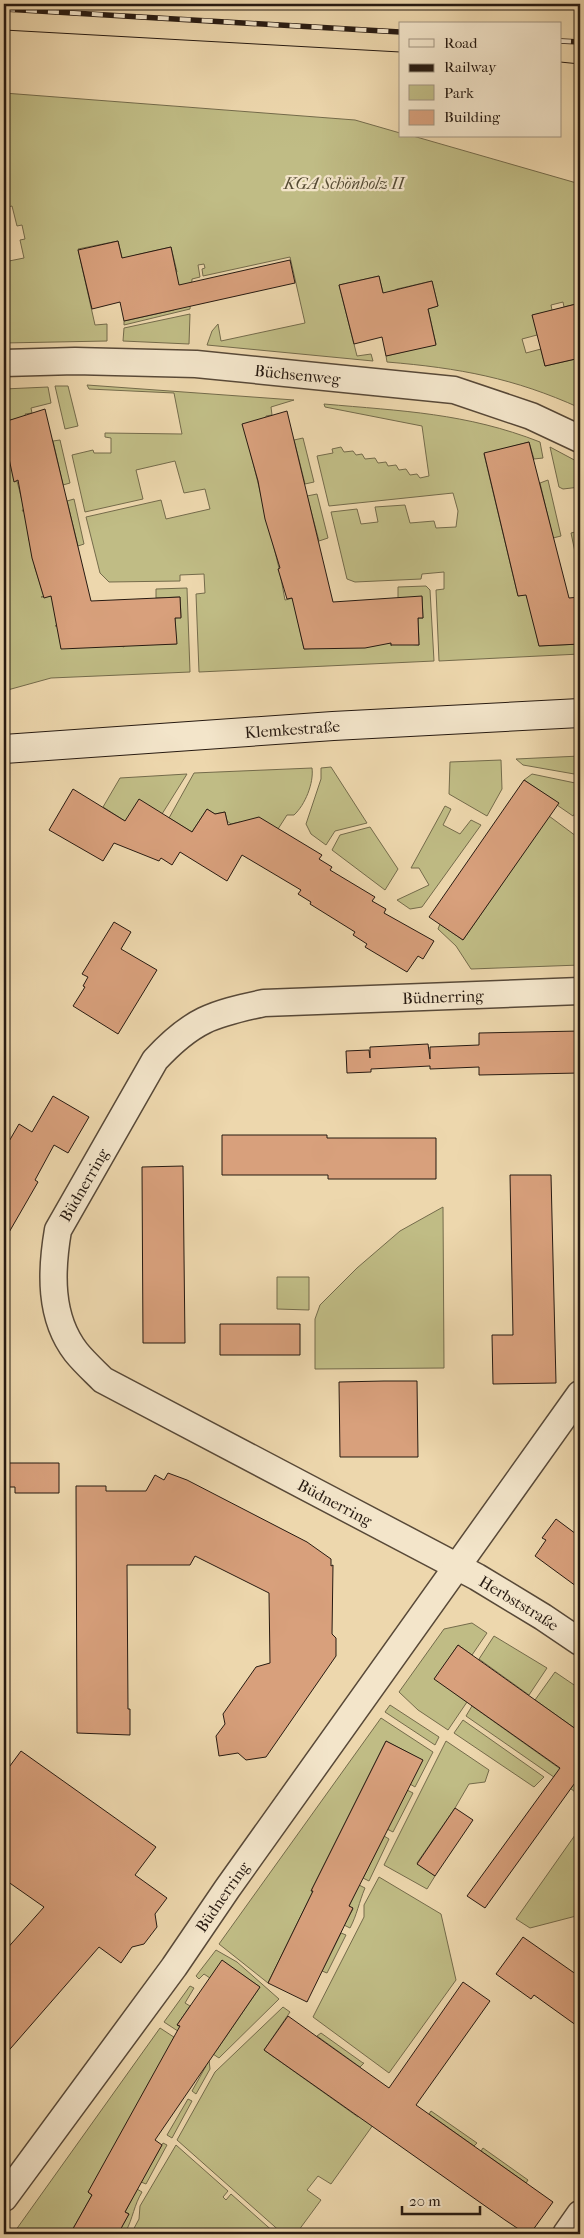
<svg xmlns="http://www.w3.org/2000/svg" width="584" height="2238" viewBox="0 0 584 2238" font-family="'IM FELL French Canon',serif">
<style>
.green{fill:#c0bc85;stroke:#746b4b}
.building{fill:#d8a07c;stroke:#271a11}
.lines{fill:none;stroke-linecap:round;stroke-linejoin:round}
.street-casing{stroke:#584938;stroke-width:29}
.secondary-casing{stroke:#271a11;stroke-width:30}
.street{stroke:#f3e5ca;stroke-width:26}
.secondary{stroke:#f3e5ca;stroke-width:28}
.tram{stroke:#271a11;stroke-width:1}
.rail-casing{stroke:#271a11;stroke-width:5.5}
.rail{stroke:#f3e5ca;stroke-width:4;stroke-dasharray:11;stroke-linecap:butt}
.labels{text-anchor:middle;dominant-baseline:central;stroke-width:4.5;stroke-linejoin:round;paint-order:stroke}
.park-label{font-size:16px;font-style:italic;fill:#554b34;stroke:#f3e5ca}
.street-label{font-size:16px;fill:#271a11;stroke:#f3e5ca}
</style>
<rect width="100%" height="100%" fill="#edd7ad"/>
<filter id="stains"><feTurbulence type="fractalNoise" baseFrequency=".004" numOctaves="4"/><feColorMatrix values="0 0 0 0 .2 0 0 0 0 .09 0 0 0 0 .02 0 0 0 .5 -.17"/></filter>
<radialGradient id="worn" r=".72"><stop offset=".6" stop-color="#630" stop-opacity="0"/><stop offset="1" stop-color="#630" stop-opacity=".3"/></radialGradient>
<!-- green -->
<path class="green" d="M4,93l351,27 45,13v3h13l167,48v119l-16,4 -1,-5 -12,3 1,5 -15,25 -15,4 4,14 15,-4 4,17 35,-8v50c-66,-30 -121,-40 -193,-46l-1,-6 50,-12 -8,-35 10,-3 -6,-25 -35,8 -13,8 -5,-21 -40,9 18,71 14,-2 2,7 -166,-16 5,-14 6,-7 3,17 84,-18 -15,-66 -87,19 -1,-7 3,-1 -1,-4 -6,1 2,12 -8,2 -2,30 -66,16v-4l50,-11 -8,-35 11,-3 -6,-25 -35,8 -13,7 -5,-21 -40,8 17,76 12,-1v17l-103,2v-81l20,-4 -4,-18 5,-1 -3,-14 -5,1 -5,-20 -8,2z
M190,314l-1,30 -66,-3 1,-13z
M87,385l207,15 -23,7 1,8 -6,1v2l-24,7 2,1 35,142 6,32 8,-2 11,51 87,-6v3l2,-3 26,2 -1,-27h5l-1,-21 -24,1v-11l28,-1 4,4 4,71 -235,11 -3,-78 9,-1 -1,-19 -24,1v6l-71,1 -9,-9 -14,-56 75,-17 5,19 44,-10 -5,-20 -21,4 -9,-32 -39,9 7,29 -58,13 -13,-57 21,-5 1,3h17v-15l-6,-1v-4l77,1 -8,-41 -85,-4z
M55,386h13l10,40 -13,3z
M48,387l3,16 -20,5 1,5 -7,1 1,2 -22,6v-33z
M324,404c78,7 142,9 216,38l3,16 -9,1 -5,-17 -45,12 34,142 10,-2 11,52 41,-2v10l-141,7 -3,-71 8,-1v-17l-22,2 -1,5 -66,3 -8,-3 -16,-67 26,-3 4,15 17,-2 -3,-15 30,-2 5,18 24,-2 2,7 20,-1 2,-16 -5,-18 -124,13 -12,-50 16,-3 -1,-4 9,-2 3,5 9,-1 3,4 6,-1 3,5 10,-1 3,5 8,-1 2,4 8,-1 3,5 7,-1 4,6 7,-1 3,4 9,-2 -7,-50 -97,-19z
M4,423l11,58h2l7,27 -2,3h3l6,26 -3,3 3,-1 4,29 9,28 -3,1 11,-1 5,28 -2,2 69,21 1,-3h51l-1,-26 6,-1 -1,-20 -24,1v-9l31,-1 3,84 -139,6 -47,13z
M303,438l11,44 -9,2 -11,-44z
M60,440l10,43 -7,2 -10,-44z
M550,447l30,16v24l-17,2 -4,-2z
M548,480l13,56 -8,2 -13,-55z
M317,494l11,44 -9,3 -12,-45z
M74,499l10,45 -6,2 -11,-45z
M579,531l1,5v40l-9,-43z
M580,756v19l-57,-10 -7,-6z
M501,760l1,29 -15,27 -38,-22 1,-32z
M331,767l36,56 -32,8 -9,14 -15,-11 -5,-10 15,-45v-11z
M312,768c2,15 -7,37 -18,47h-7l-9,14 -36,2 -2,-9 -9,2 -4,-3 -2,-9 -10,2 -8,-5 -15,23 -23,-14 25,-45z
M187,774l-25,40 -37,7 -22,-14 17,-29z
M532,774l48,10v22l-7,10 -16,-11 1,-2 -34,-23z
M445,806l6,3 -8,16 17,9 11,-14 10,5 -59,82 -12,2 -13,-9 32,-15 -10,-17h-8z
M549,816l31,23v126l-109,4 -15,-23 -18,-17 2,-5 23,16z
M370,827l28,42 -13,21 -53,-40 8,-15z
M443,1207l1,161 -129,1v-50l5,-14 37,-37 43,-37z
M277,1277h32v33l-32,-1z
M472,1623l15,10 -15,22 -14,-10 -23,34 32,23 -19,28 -30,-20 -19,-18 45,-63z
M494,1636l53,32 -18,27 -50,-36z
M555,1672l25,17v43l-45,-32z
M390,1705l49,32 -4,8 -50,-33z
M472,1706l108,77v20l-6,-12 -108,-75z
M381,1718l52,34 -18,35 -5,-3 12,-24 -36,-19 -74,148 1,2 -45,92 -49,-39z
M463,1720l81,57 -10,10 -80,-54z
M446,1741l43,29 -4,12 -16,2 -14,24 -38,55 18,13 -8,13 -43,-24z
M407,1790l6,3 -20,39 -6,-3z
M580,1828v87l-50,13 -14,-9z
M384,1836l5,3 -20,42 -6,-3z
M379,1877l62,37 15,66 -67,93 -76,-56 51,-100v-12z
M359,1885l6,3c-6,14 -8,27 -15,40l-6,-3 9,-16 -4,-3z
M341,1933l5,2 -19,38 -5,-2z
M216,1950l21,12 42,37 -60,59 -55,-36 26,-36 4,2 -9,15 5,3 -13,19 39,26 44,-64 -38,-26 -12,17 -6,-4 -5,5 -3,-3z
M283,2007l7,5 -26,38 94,67 2,-2 13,10 -42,59 -13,-8 -11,14 14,10 -25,34h-13l-106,-94 38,-68z
M160,2028l49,32 1,9 -14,25 -4,-3 14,-25 -118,126 4,3 -22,39h-57z
M321,2033l42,30h1l-4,4 -43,-31z
M188,2099l4,2 -20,37 -5,-3z
M431,2111l46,32 -3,3 -45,-32z
M163,2143l4,2 -21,39 -5,-2z
M176,2145l52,46 -5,6 3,3 5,-6 45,40h-145l8,-15 1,-13z
M483,2148l45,32 -2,3 -45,-32z
M137,2189l5,3c-8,13 -9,26 -16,39l-5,-3 8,-14 -4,-2z"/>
<!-- building -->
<path class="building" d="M118,241l4,17 49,-11 8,38 111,-25 5,23 -171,38 -4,-19 -28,7 -14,-59z
M379,276l4,17 49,-12 6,25 -10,3 8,36 -50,11 -4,-19 -28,7 -15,-59z
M580,303v55l-35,8 -13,-51z
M45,409l46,192 89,-4 1,21h-6l2,26 -116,5 -10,-53 -7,2 -12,-40 -14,-78 -4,2 -10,-47v-13z
M287,411l46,191 89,-6 1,22h-5l1,27h-28v-2l-26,5 -61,1 -12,-51 -5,1 -9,-30 2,-1 -15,-49 -7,-38 -16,-57z
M529,442l40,156 11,-1v47l-41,2 -13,-51 -8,1 -34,-143z
M524,780l35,23 -96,137 -34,-23z
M73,789l52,32 14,-22 53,33 15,-23 8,5 10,-2 3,13 31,-8 63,38 -3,4 13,8 -2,3 45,27 -3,4 14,8 -2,4 50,28 -11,18 -5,-3 -11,16 -42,-25 2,-3 -14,-9 2,-3 -45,-28 1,-2 -13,-8 3,-4 -59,-35 -15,26 -47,-29 -8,13 -11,-7 -2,3 -45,-18 -11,18 -54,-31z
M114,922l17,10 -10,17 36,21 -39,64 -45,-28 12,-19 -2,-1 5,-9 -6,-3z
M580,1031v42l-101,2v-8l-49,2v-3l-59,3v3l-24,1 -1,-22 23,-1 1,8v-11l58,-3 2,15v-12l49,-2v-12z
M53,1096l36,21 -21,36 -14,-8 -19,35 3,2 -34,59v-91l15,-26 13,8z
M222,1135h105v3h109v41h-108v-4h-106z
M183,1166l2,177h-42l-1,-176z
M510,1175h41l5,208 -63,1 -1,-49h21z
M220,1324h80v31h-80z
M384,1381h33l1,76h-78l-1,-75z
M4,1463h55v30h-44v-6h-11z
M168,1473l19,7 120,62 24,17v7l2,-1 -1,69 4,4v18l-70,101 -20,3 -8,-7 -19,3 -3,-20 9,-12 -2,-10 33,-47 14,-4 -1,-70 -74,-37 -5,9h-63l1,144h2v26l-53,-2 -1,-247h30v5h40l9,-16 9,5z
M556,1519l24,18v52l-45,-33 11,-16 -4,-2z
M458,1645l122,87v51l-3,-3 -92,128 -18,-12 93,-128 -126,-89z
M386,1741l37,19 -74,146 4,2 -46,94 -39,-19 45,-92h-2z
M21,1751l135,96 -21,28 32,23 -12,16 2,13 -13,17 -12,3 -11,16 -22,-16 -95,109v-104l40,-45 -40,-28v-105z
M455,1808l18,12 -38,56 -18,-12z
M523,1937l57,40v51l-46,-33 -3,4 -35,-25z
M222,1960l38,27 -105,153 7,5 -37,67 4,2 -11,20h-48l22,-39 -4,-3 92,-166 -3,-1z
M463,1982l27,19 -74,104 137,97 -23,32h-4l-21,-14 -241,-170 24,-34 101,72z"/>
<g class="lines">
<defs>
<g id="street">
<path id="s1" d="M4,363l71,-2 121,3 258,26 77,26 49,23"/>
<path id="s2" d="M580,991l-316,12c-52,11 -72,17 -109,57l-97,170c-7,41 -9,87 18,122 8,10 18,19 27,28l374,197 66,40 37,25"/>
<path id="s3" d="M4,2198l170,-231 53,-78 353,-495"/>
<path d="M566,2234l14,-20"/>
</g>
<g id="secondary">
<path id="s4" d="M4,749l329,-23 247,-13"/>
</g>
</defs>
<!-- street casing -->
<use href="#street" class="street-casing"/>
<!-- secondary casing -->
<use href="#secondary" class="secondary-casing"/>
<!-- street -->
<use href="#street" class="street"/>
<!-- secondary -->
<use href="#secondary" class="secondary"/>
<!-- tram -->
<path class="tram" d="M4,30l396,22
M560,62l20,2"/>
<defs>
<path id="rail" d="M4,9l396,23
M560,41l20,1"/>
</defs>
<!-- rail casing -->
<use href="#rail" class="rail-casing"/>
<!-- rail -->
<use href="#rail" class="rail"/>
</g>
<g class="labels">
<!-- park labels -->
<g class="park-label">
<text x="344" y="183">KGA Schönholz II</text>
</g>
<!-- street labels -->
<g class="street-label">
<text stroke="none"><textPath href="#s1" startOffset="294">Büchsenweg</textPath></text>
<text stroke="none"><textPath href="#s4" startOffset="289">Klemkestraße</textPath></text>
<text transform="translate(443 997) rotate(-2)">Büdnerring</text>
<text transform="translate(84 1185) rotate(-60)">Büdnerring</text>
<text stroke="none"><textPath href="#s2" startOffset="1066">Büdnerring</textPath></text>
<text stroke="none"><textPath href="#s2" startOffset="1276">Herbststraße</textPath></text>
<text stroke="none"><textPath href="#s3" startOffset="372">Büdnerring</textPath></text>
</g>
</g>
<!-- margin -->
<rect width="584" height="2238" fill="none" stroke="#edd7ad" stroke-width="20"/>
<rect x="5" y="5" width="574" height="2228" fill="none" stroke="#271a11" stroke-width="2.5"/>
<rect x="10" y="10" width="564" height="2218" fill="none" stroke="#271a11"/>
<!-- legend -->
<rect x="399" y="22" width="162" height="115" fill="#f3e5ca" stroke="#a19480"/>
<rect x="409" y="39" width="25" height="8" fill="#f3e5ca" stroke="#a19480"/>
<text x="444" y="48" font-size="15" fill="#271a11">Road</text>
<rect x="409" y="64" width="25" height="8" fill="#271a11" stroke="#a19480"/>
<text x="444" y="72" font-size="15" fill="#271a11">Railway</text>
<rect x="409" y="85" width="25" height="15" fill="#c0bc85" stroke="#a19480"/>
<text x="444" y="98" font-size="15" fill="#271a11">Park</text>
<rect x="409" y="110" width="25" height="15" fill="#d8a07c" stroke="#a19480"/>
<text x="444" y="122" font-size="15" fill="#271a11">Building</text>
<!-- scale -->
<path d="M402 2206v8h78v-8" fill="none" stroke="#271a11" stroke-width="2.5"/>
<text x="409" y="2206" font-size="15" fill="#271a11" stroke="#f3e5ca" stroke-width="4" paint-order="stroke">20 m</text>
<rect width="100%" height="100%" filter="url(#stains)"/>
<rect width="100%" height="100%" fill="url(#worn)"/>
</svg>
